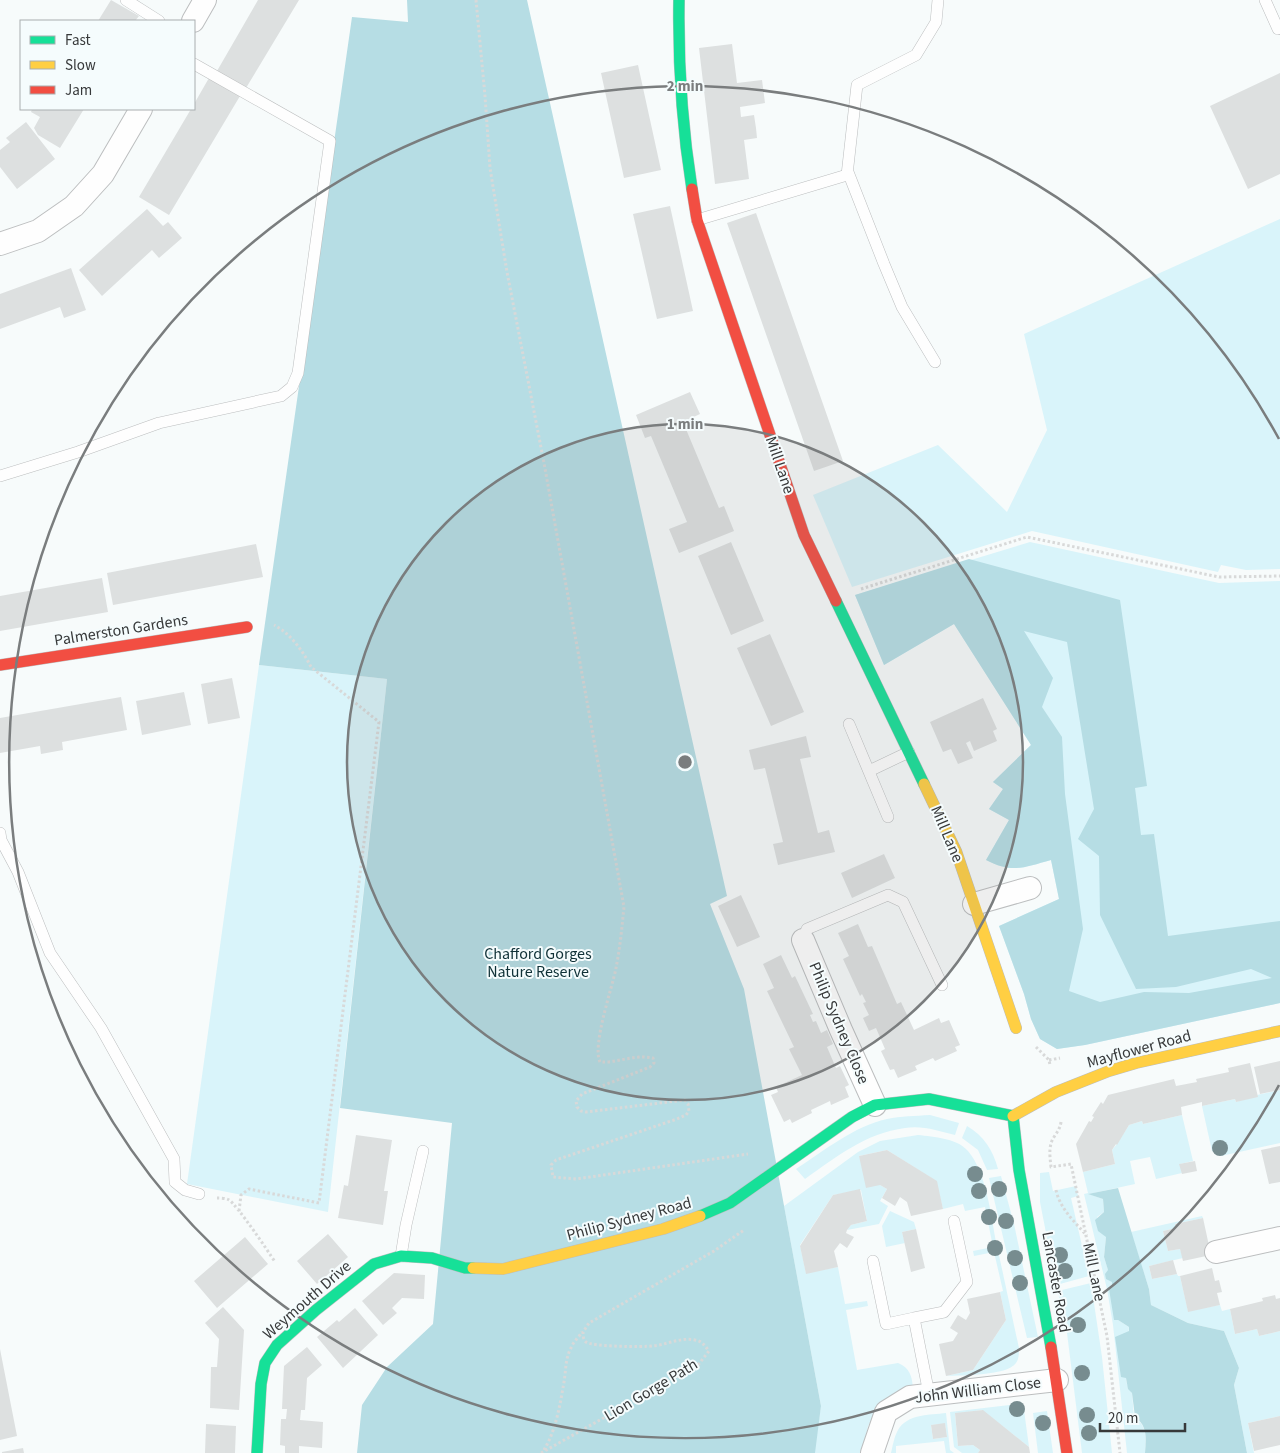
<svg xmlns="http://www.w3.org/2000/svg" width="1280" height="1453" viewBox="0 0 1280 1453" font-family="'Source Sans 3',sans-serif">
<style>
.green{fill:#d9f4fa;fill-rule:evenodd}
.forest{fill:#b6dde4;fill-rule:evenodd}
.building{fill:#dde0e0}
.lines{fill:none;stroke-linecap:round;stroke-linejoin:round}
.lane-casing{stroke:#bcbebf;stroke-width:12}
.street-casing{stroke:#bcbebf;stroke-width:24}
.fast-casing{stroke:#bcbebf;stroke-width:12}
.slow-casing{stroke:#bcbebf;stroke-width:12}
.jam-casing{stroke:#bcbebf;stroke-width:12}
.path{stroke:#d8d9d9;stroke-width:3;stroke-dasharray:2.5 2.5;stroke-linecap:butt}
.lane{stroke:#fefefe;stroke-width:11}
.street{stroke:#fefefe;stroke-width:22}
.fast{stroke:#16e098;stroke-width:11}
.slow{stroke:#ffcf43;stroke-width:11}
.jam{stroke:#f24e42;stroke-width:11}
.tree{fill:#778c8f}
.ring{fill:none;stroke:#7a7d7e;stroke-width:2.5}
.labels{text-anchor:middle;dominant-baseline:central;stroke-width:4;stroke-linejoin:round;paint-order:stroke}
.street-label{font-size:16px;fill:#37393a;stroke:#f5fcfd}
.park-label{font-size:16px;fill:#0f3137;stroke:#f5fcfd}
.centre{fill:#7a7d7e;stroke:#f5fcfd;stroke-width:2.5}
.ring-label{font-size:15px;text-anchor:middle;font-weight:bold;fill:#7a7d7e;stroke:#f5fcfd;stroke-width:4;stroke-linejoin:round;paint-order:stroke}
</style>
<rect width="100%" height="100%" fill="#f7fbfb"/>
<!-- green -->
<path class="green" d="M1280,219v350l-34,1 -25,-5 -3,7 -186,-41 -180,56 -39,-92 125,-50 69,67 40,-82 -23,-96z
M1030,542l189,41 61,-2v422l-195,42 -28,4 -17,-10 -9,-20 -7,-25 -25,-68 60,-27 -8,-39c-26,7 -38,14 -65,0l23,-40 -20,-11 14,-20 -10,-7 38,-37 -77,-121 -70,41 -29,-70z
M259,665l128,14 -59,533 -141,-28z
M1280,1090v53l-59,13 -9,-5 -10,-45 33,-7 1,3 21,-7z
M930,1115l29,8 -4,12c-16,-4 -33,-10 -50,-7 -39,5 -69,29 -100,51l-9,-10c28,-18 58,-43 91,-50 14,-3 28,-3 43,-4z
M1182,1115l11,46 -13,3 2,9 -26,6 -6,-22 -20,4 5,23 -46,10 14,5 1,13 -7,5 9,20 -2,20 8,25 6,38 11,7 -3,51 1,6 5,9 2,24c14,9 12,22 11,36h-18l-14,-128 -6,-36 -23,-95 4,-1 -5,-21 32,-8 -3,-14 5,-6 12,-19 13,-4 1,3z
M967,1126c17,10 26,24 31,43l-11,1 -9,-20 -16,-12z
M918,1135c16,2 39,3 50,16 18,21 23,64 28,91 8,35 15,70 23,106 0,5 0,11 -3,15 -9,13 -54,12 -70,13l27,-6 33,-50 -6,-28 3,-1 -9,-39 -20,4 -1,-5 20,-4 -8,-40 -20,4 -2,-7 -20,5 -7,-28 -49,-31 -28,6 21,29 7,4 -7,12 8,5 -9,18 -32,6 4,-5 16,-4 -6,-31 -28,5 -33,50 6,28 32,-6 7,37 22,-3 1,5 -22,4 11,60 41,-7c12,5 14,13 15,25l-36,23 -9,15 -6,27h-48l7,-47 -37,-200 74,-54 22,-11z
M1049,1172l4,19 23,-5 2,10 -7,2 18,78 -29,8 -4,-15h-3l-13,-67v-29z
M1001,1176l13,48 24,113 -11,1 -38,-160z
M890,1211l24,11 2,7 -14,3 3,11 -19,4 -4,-21z
M1202,1216l1,2 -28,6 1,4 -13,3 5,20 12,-2 3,9 -34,8 3,13 25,-5 1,2h2l8,35 32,-6 2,6 8,-2 5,25 22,-5 2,7 21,-5v85l-32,7 6,30h-7l-13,-68 5,-17 -15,-37 -36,-8 -37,-18 -2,-16 -18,-57z
M1091,1283l11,74 10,96h-30l-15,-120 -9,-40 4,-1v-2z
M1018,1404l5,2 1,4 5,37 -47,-37 -27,4 3,32 15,-1 7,5 -2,3h-16l-8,-6 -4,-35z
M1047,1411l6,42h-15l-5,-40z
M946,1413l4,37 4,3h-8l-2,-12 -48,5v7h-5c2,-8 3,-16 7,-23 9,-16 32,-15 48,-17zM945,1424l2,13 -14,2 -2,-14z"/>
<!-- forest -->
<path class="forest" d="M407,0h120l200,896 -17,8 34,85 77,417 -6,47h-458l5,-48 25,-38 46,-43 19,-201 -112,-15 47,-429 -128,-14 93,-648 56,5z
M969,559l151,41 27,186 -12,2 6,47 13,-1 14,102 112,-15v82l-195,42 -28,4 -17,-10 -9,-20 -7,-25 -25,-68 60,-27 -8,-39c-26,7 -38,14 -65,0l23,-40 -20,-11 14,-20 -10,-7 38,-37 -77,-121 -70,41 -29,-70zM1024,631l43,11 27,167 -16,30 21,17 1,59 36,74 40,-2 75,-18 21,9 -83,15 -45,-1 -44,10 -31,-11 14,-62 -18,-135 -3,-57 -20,-30 11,-29z
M1118,1188l31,101 2,16 37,18 36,8 15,37 -5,17 13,68h-102c1,-14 3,-27 -10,-36l-3,-24 -4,-4 -2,-11 -5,-1 -6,-40 14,-6v-4l-11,-7h-4l-5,-31 3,-4v-3l-6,-3 -1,-5 3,-4 -4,-13 2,-20 -8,-6 -3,-11 9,-8 -1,-13 -15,-5z"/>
<!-- building -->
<path class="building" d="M111,0l28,16 -4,5h-37z
M258,0h41l-53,88 -29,-17z
M732,44l5,39 25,-3 3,23 -25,4 1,10 13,-2 2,13 1,10 -13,2 5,39 -34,5 -16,-136z
M638,65l23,105 -37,8 -23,-105z
M1280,73v101l-32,15 -38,-83z
M209,78l31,18 -71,119 -30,-18 52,-88h3v-5z
M32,109h52l-24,39 -22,-13 -4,-7 6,-11 -9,-5z
M26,122l29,37 -38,30 -17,-22v-17l10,-8 -4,-4z
M670,206l23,105 -36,8 -24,-105z
M147,209l16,17 5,-4 14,16 -23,20 -7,-8 -50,46 -23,-26z
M756,213l87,248 -29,10 -87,-248z
M71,268l15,42 -22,8 -4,-11 -60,22v-35z
M690,392l10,22 -17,8 36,86 5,-2 10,25 -55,22 -10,-24 18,-7 -36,-86 -6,2 -9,-23z
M731,542l33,79 -33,14 -33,-79z
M256,544l7,33 -150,28 -6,-32z
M102,578l6,34 -108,19v-35z
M770,634l34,78 -33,14 -34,-78z
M232,678l8,40 -32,6 -7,-40z
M184,692l7,33 -49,10 -6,-34z
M121,697l6,33 -65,12 1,8 -22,4 -1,-8 -40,7v-35z
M983,698l14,31 -4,2 4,10 -23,10 -4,-10 -4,2 7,15 -15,6 -7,-15 -8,3 -13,-30z
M806,736l5,21 -11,2 18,74 11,-3 6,22 -57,13 -5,-21 10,-2 -18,-74 -11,2 -5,-20z
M884,854l11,24 -43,20 -11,-25z
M741,895l19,42 -23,10 -19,-41z
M858,924l10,23 4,-1 25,58 4,-2 13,28 25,-12 2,5 8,-3 11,25 -5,2 2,4 -22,10 -2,-3 -18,8 2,4 -19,8 -4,-9 -4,1 -9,-19 4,-2 -9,-21 -7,3 -6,-13 6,-3 -6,-12 3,-1 -4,-8 -2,2 -17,-37 6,-3 -11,-23z
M781,955l11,23 3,-2 18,38 -3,1 3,7 3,-1 5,12 6,-3 6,14 -6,3 9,21 4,-2 9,19 -4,2 4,10 -18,8 -1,-4 -19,9 1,3 -20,10 -2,-4 -6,3 -13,-27 7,-3 -2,-5 26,-12 -13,-26 5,-2 -27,-56 7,-3 -11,-24z
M1280,1061v29l-20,4 -6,-27z
M1250,1063l8,34 -22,5 -1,-3 -33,7v-4l-21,5 1,8 -39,9 -1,-3 -13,4 -12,20 -1,-1 -4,6 3,14 -32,8 -7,-28 13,-23 2,1 3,-5 -2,-1 9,-14 2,2 5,-9 66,-16 2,7 21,-4 -1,-3 33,-7 -1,-4z
M356,1135l36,5 -8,51h4l-5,34 -45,-7 6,-33 4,1z
M1280,1146v36l-11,2 -8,-34z
M887,1150l50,31 6,28 -32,7 -4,-14 -7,-5 -5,9 -13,-8 5,-9 -7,-4 -14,3 -7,-32z
M1195,1161l2,10 -15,3 -3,-10z
M860,1189l7,32 -16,4 -4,5 -1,3 8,4 -7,11 -7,-5 -6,8 4,16 -32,7 -6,-28 33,-51z
M1203,1218l8,37 -28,6 -3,-12 -12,2 -5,-20 13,-3 -1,-4z
M916,1229l9,39 -14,4 -9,-40z
M328,1234l20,23 -31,27 -20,-23z
M245,1237l23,27 -51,44 -23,-27z
M1173,1260l4,14 -25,5 -3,-13z
M1212,1268l3,13 4,-1 3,12 -5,1 3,12 -32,7 -8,-36z
M394,1273l31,2 -1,24 -22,-1 -10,10 5,5 -14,12 -21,-24z
M1000,1292l6,28 -33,50 -27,6 -7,-32 14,-3 5,-8 -8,-5 8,-13 8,5 4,-7 -3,-14z
M1275,1295l1,4 4,-1v33l-21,5 -2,-7 -22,5 -5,-25 33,-8 -1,-3z
M223,1307l21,23 -5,80 -29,-2 1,-41h6l2,-28 -14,-16z
M355,1308l23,27 -35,33 -26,-31 20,-17 2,2z
M307,1347l15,18 -15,13 -2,32h-4l-1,10 23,2 -1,26 -23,-2v7h-14v-7l-5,-1 1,-26h5l1,-10h-5l2,-43z
M0,1349l17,87 -17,4z
M983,1410l46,37 1,6h-52l2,-3 -7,-5 -15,1 -3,-33z
M1280,1416v29l-26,6 -6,-28z
M945,1423l2,14 -14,2 -2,-14z
M206,1424l30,2 -1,27h-30z
M23,1448l1,5h-22v-1z"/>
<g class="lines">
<defs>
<path id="lane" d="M126,0l33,21
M1265,0l13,29
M848,172l36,92 18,43 33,55
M697,220l150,-45 10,-90 59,-30 20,-33 2,-22
M0,476l78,-24 81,-29 122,-27 11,-9 6,-14 32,-232 -136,-77
M849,724l39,93
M869,771l40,-19
M0,833l1,7 17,32 32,81 51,75 73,131 1,23 10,8 14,4
M803,940l4,-11 81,-34 15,7 39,83
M401,1256l5,-31 17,-74
M873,1261l13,63 28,-6 15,76
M914,1318l30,-6 23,-30 -13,-61"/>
<path id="street" d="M193,21l12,-21
M0,244l38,-13 36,-25 29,-32 38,-65
M974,904l56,-16
M803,940l38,90 34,75
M1216,1252l64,-14
M872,1453l14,-41 24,-15 147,-17"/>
<path id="fast" d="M679,0c-1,63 3,126 13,189
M836,601l88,183
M1013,1116l6,54 32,177
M700,1216l30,-13 122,-86 23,-12 54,-6 84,17
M257,1453l4,-69 4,-21 12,-18 39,-35 58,-46 27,-8 31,2 33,10h8"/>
<path id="slow" d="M924,784l32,67 60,177
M1013,1116l43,-24 53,-21 27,-8 144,-32
M473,1268l30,1 160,-40 37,-13"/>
<path id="jam" d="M692,189l5,31 107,315 32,66
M0,665l247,-38
M1051,1347l16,106"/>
</defs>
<!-- lane casing -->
<use href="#lane" class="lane-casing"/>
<!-- street casing -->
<use href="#street" class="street-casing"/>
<!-- fast casing -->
<use href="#fast" class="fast-casing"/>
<!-- slow casing -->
<use href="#slow" class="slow-casing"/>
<!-- jam casing -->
<use href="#jam" class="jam-casing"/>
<!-- path -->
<path class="path" d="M476,0l9,96 5,72 17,104 37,191 80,444c-2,20 -4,41 -8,61 -4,21 -24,77 -16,94 18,1 34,-8 53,-4l1,5 -4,4 -68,27 -6,7 1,6 4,4 5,1 99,-12 3,4 1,7 -3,4 -9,4 -121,41 -5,5 2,12 23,2 172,-25
M861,589l166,-52 192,40 61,-1
M1036,1047l13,13 1,5
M1049,1060l11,-2
M1061,1122c-1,7 -4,10 -7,15 -6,9 -4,20 -3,30l20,-3 36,172 13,117
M1056,1190c4,19 19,32 31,46
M217,1198c3,0 9,0 12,2 8,5 39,51 46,62
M239,1211l2,-16 8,-6 70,14 60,-481 -68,-55c-8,-16 -21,-34 -37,-42
M544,1450c12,-20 16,-45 20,-68 2,-11 1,-23 7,-34 2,-6 8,-11 11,-16
M541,1453l157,-88 11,-14c-4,-5 -7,-10 -14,-11 -15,-3 -29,5 -43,6 -9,1 -59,1 -66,-4 -3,-2 -3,-7 -3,-10l6,-9 125,-72 30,-21"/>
<!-- lane -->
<use href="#lane" class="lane"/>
<!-- street -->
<use href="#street" class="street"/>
<!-- fast -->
<use href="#fast" class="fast"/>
<!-- slow -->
<use href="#slow" class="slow"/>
<!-- jam -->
<use href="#jam" class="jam"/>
</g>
<!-- trees -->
<g class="tree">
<circle cx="1220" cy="1148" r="8"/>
<circle cx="975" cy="1174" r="8"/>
<circle cx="999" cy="1189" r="8"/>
<circle cx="979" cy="1191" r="8"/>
<circle cx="989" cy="1217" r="8"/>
<circle cx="1006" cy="1221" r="8"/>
<circle cx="995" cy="1248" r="8"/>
<circle cx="1060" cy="1255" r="8"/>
<circle cx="1015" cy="1258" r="8"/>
<circle cx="1065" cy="1271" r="8"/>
<circle cx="1020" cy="1283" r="8"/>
<circle cx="1078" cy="1325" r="8"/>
<circle cx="1082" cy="1373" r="8"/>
<circle cx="1017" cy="1409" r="8"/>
<circle cx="1087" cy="1415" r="8"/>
<circle cx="1043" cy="1423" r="8"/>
<circle cx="1089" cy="1433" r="8"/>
</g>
<!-- distance rings -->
<circle cx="685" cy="762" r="338" fill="#7a7d7e" fill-opacity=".12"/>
<g class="ring">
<circle cx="685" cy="762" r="338"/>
<path d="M1279 1085A676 676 0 1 1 1279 439"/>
</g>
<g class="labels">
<!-- street labels -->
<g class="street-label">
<text transform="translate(780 465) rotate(71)">Mill Lane</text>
<text transform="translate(121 630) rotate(-9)">Palmerston Gardens</text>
<text transform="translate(947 834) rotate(67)">Mill Lane</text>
<text transform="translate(839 1023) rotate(67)">Philip Sydney Close</text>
<text transform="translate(1139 1049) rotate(-15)">Mayflower Road</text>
<text transform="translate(629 1219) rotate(-15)">Philip Sydney Road</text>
<text transform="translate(1094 1272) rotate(78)">Mill Lane</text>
<text transform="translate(1056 1282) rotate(80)">Lancaster Road</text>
<text transform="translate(307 1300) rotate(-41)">Weymouth Drive</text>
<text transform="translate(651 1390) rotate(-31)">Lion Gorge Path</text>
<text transform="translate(978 1390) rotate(-7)">John William Close</text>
</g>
<!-- park labels -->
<g class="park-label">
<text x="538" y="954">Chafford Gorges<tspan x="538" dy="18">Nature Reserve</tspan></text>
</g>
</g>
<circle cx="685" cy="762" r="8" class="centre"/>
<g class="ring-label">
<text x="685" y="91">2 min</text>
<text x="685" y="429">1 min</text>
</g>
<!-- legend -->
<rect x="20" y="20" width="175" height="90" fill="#f5fcfd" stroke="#a9aeaf"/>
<rect x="30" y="36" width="25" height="8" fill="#16e098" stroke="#a9aeaf"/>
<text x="65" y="45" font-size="15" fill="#37393a">Fast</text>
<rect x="30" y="61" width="25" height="8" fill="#ffcf43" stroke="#a9aeaf"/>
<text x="65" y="70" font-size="15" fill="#37393a">Slow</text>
<rect x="30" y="86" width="25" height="8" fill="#f24e42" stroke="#a9aeaf"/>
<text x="65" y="95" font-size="15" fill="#37393a">Jam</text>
<!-- scale -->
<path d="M1100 1423v8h85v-8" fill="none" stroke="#37393a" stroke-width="2.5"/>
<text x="1108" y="1423" font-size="15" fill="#37393a" stroke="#f5fcfd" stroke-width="4" paint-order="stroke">20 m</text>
</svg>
